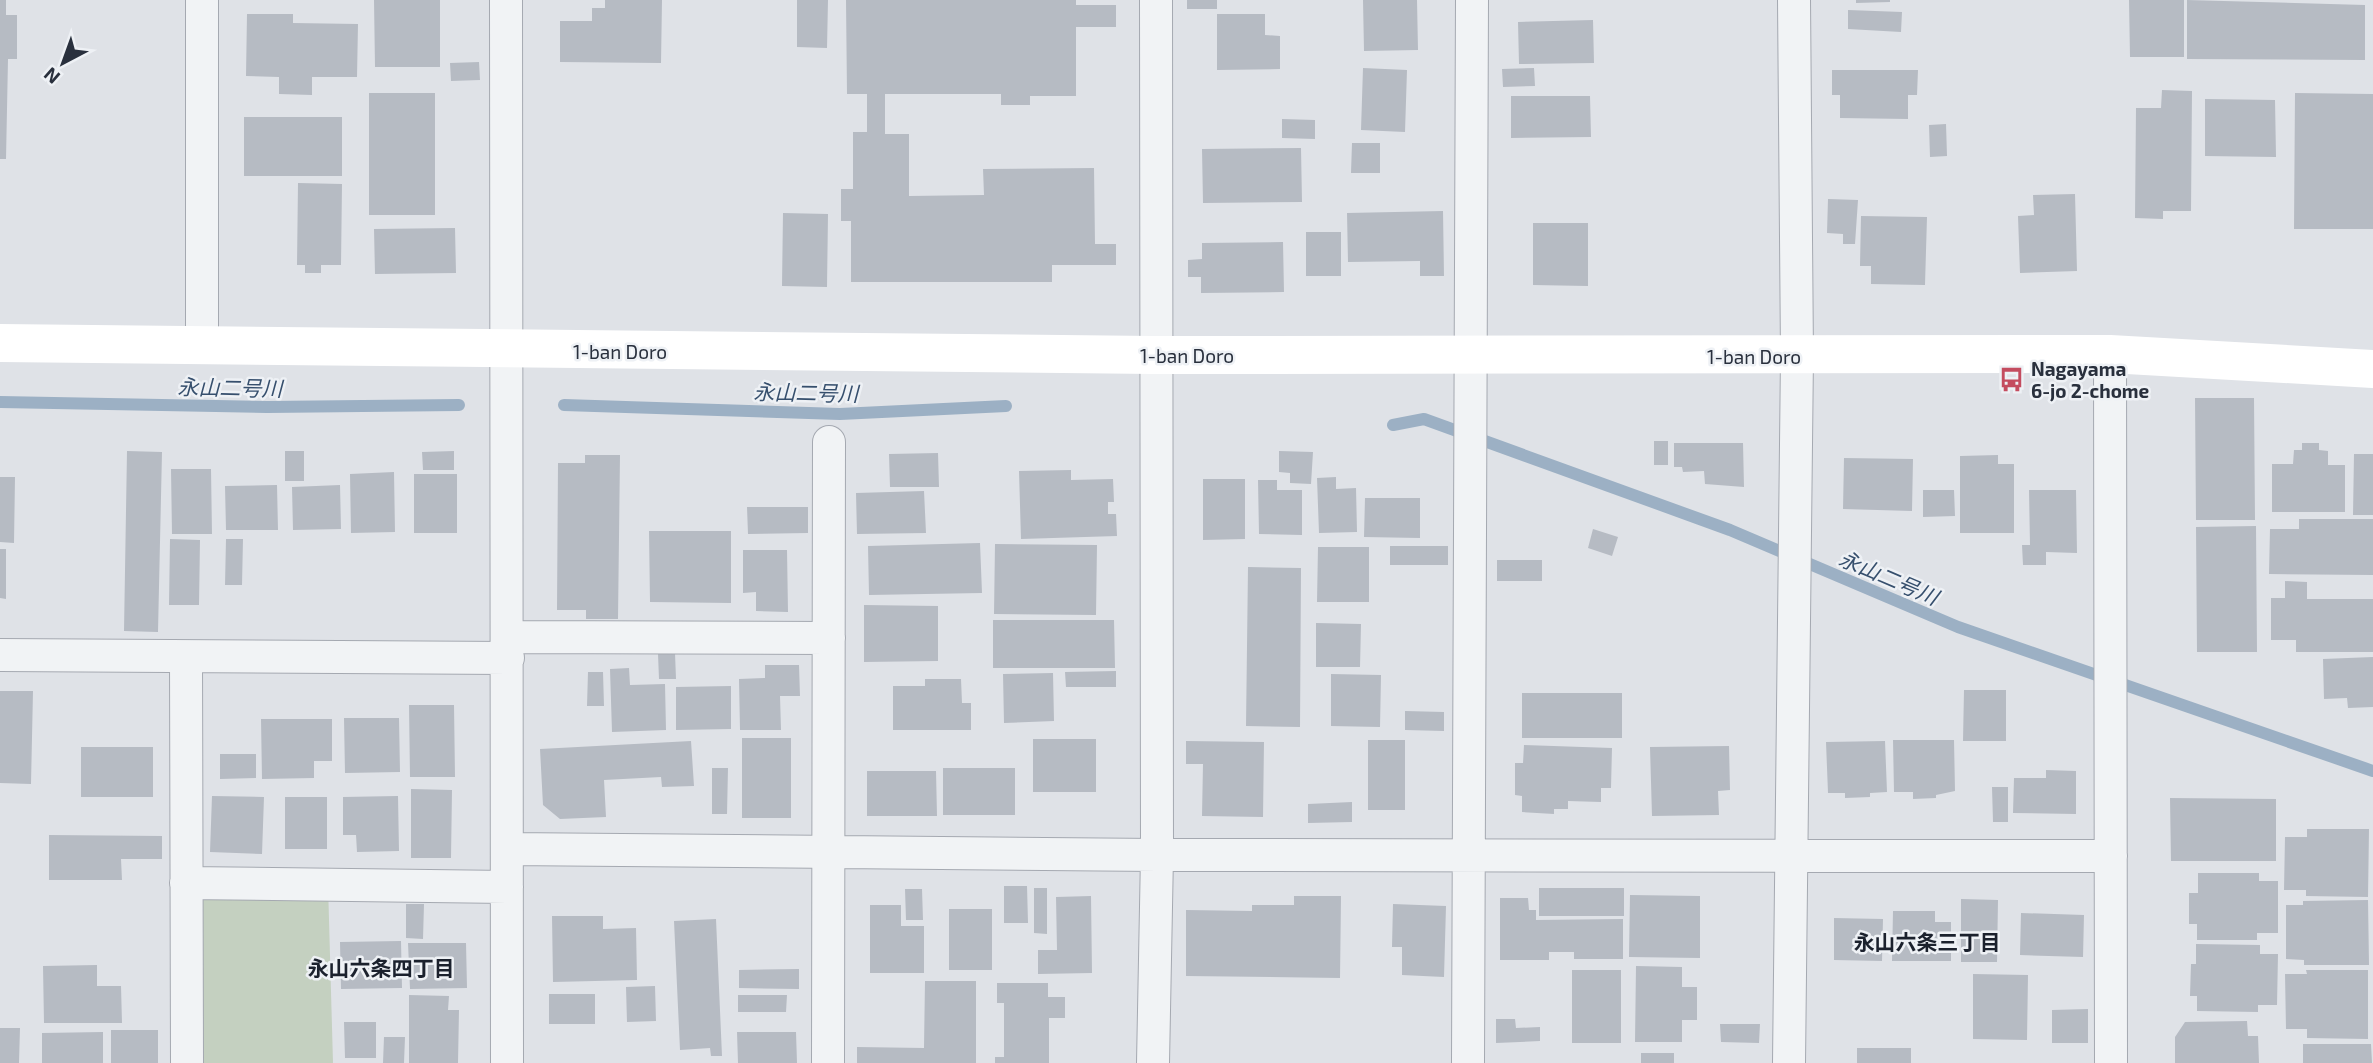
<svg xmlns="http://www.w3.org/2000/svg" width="2373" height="1063" viewBox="0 0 2373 1063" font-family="'Exo 2','Noto Sans JP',sans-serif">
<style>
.green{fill:#c4d0c0}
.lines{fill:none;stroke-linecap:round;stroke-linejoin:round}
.stream{stroke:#9cb0c4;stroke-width:12}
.building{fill:#b6bbc3}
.street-casing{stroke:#a5a9b1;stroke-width:34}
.street{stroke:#f1f3f5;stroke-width:32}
.secondary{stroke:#fff;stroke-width:38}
.labels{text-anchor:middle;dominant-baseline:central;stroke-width:5;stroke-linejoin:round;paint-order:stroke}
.street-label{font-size:19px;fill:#29303d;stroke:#eef1f5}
.poi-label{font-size:19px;font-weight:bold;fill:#29303d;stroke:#eef1f5;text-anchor:start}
.water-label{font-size:21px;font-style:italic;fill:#364f6d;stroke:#eef1f5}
.neighbourhood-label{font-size:21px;font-weight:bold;fill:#1b212d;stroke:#eef1f5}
</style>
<rect width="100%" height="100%" fill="#dfe2e7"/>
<!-- green -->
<path class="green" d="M186,883l142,1 5,179h-146z"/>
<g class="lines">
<!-- stream -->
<path class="stream" d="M0,402l267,5 192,-2
M564,405l276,9 166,-8
M1393,425l31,-6 306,111 228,97 415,144"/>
</g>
<!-- building -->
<path class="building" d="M0,0h6v15h11v44h-9l-2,100h-6z
M374,0h66v67h-65z
M605,0h57l-1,63 -101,-1v-41h32v-13h13z
M797,0h31l-1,48 -30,-1z
M846,0h230v5h40v22h-40v69h-46v9h-29v-11h-116v40h24v62l75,-1 -1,-26 111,-1 1,76h21v21h-64v17h-201v-61h-10v-32h12v-57h14v-38h-20z
M1187,0h30v9h-30z
M1363,0h54l1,50 -54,1z
M1856,0h34v2l-34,1z
M2129,0h55v57h-54z
M2187,0l178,5v55l-178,-1z
M1848,10l54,2 -1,20 -53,-3z
M247,14h46v9l65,1 -1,53h-45v18l-33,-1v-17l-33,-1z
M1217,14h48v21l15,1v33l-63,1z
M1593,20l1,43 -75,1 -1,-42z
M479,62l1,18 -29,1 -1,-18z
M1363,68l44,2 -2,62 -44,-2z
M1534,68l1,18 -32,1 -1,-18z
M1832,70h86l-1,25h-9v24l-68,-1v-23h-8z
M2162,90l30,1 -1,120h-28v8l-28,-1 1,-110h25z
M369,93h66v122h-66z
M2295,93l78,1v135h-79z
M1511,96h79l1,41 -80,1z
M2205,99l70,1 1,57 -71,-1z
M244,117h98v59h-98z
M1282,119l33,1v19l-33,-1z
M1946,124l1,32 -17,1 -1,-32z
M1352,143h28v30h-29z
M1301,148l1,54 -99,1 -1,-54z
M298,183l44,1 -1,81h-20v8h-16v-8h-8z
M2075,194l2,77 -57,2 -2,-57 16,-1 -1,-20z
M1828,199l30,1 -3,44h-12v-10l-16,-1z
M1443,211l1,65h-24v-15l-72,1 -1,-49z
M783,213l45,1 -1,73 -45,-1z
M1861,216l66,1 -2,68 -54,-1v-18h-11z
M1533,223h55v63l-55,-1z
M455,228l1,45 -81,1 -1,-45z
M1306,232h35v44h-35z
M1283,242l1,50 -83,1v-16h-13v-17l14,-1v-16z
M2195,398h59l1,122h-59z
M1654,441h14v24h-14z
M1674,443h69l1,44 -39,-3 -1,-13 -21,1 -1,-5h-8z
M2302,443h17v7l9,1v14h17v47h-73v-48h21l1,-14h8z
M127,451l35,1 -4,180 -34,-1z
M285,451h19v30h-19z
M454,451v19h-31l-1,-18z
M1279,451l34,1 -2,32 -21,-1v-10l-11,-1z
M938,453l1,34h-49l-1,-33z
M2354,454h19v61h-20z
M585,455h35l-2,164h-32v-9h-29l1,-147h27z
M1998,455v9h16v69h-54v-77z
M1844,458l69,1 -1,52 -69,-2z
M171,469h40l1,65h-40z
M1071,470v10l42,-1 1,23h-6v12h8l1,22 -96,3 -2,-68z
M394,472l1,60 -44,1 -1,-59z
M414,474h43v59h-43z
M0,477h15l-1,66 -14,-1z
M1336,477v12l20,-1 1,44 -38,1 -2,-55z
M1203,479h42v60l-42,1z
M1258,480h19v10h25v45l-43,-1z
M277,485l1,45h-52l-1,-44z
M340,485l1,44 -48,1 -1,-43z
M1923,490h31l1,26 -32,1z
M2029,490h47l1,63 -31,-1v13h-23l-1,-20h8z
M924,491l2,42 -69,1 -1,-41z
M1365,498h55v40l-56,-1z
M747,507h61v26l-60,1z
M2299,519h74v56l-104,-1 1,-45h29z
M2256,526l1,126h-60l-1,-125z
M1593,529l25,8 -6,19 -24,-8z
M649,531h82v72l-81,-1z
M170,539l30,1 -1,65h-30z
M226,539h17l-1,46h-17z
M980,543l2,50 -113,2 -1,-49z
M995,544l102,1 -1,70 -102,-1z
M1390,546h58v19h-58z
M1318,547h51v55h-52z
M0,549h6v50l-6,-1z
M743,550h44l1,62 -32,-1v-19l-13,1z
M1497,560h45v21h-45z
M1248,567l53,1 -1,159 -54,-1z
M2285,581l22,1v17h66v53h-77v-12h-25v-42h14z
M864,605l74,1v55l-74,1z
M993,620h121l1,48h-122z
M1316,623l45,1 -1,43h-44z
M675,653l1,26h-17l-1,-25z
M2373,657v50l-25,1 -1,-10 -23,1 -1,-40z
M765,665h34l1,31h-20l1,34h-41l-1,-51 26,-1z
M629,668l1,17 35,-1 1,46 -54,2 -2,-63z
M1116,671v16h-50l-1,-15z
M588,672h15l1,34h-17z
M1053,673l1,48 -50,2 -1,-49z
M1331,674l50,1 -1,52 -49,-1z
M925,679h36l1,24h9v27h-78v-44h32z
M731,686v43l-55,1v-43z
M1964,690h42v51h-43z
M0,691h33l-2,93 -31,-1z
M1522,693h100v45h-100z
M409,705h45l1,72h-45z
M1405,711l39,1v19l-39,-1z
M344,718h55l1,54 -55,1z
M261,719h71v42h-18v17l-52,1z
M742,738h49v80h-49z
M1033,739h63v53h-63z
M1368,740h37v70h-37z
M1893,740h61l1,51 -19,4v3l-23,1v-7h-19z
M691,741l3,45 -32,1 -1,-10 -57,3 2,37 -46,2 -17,-14 -3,-56z
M1186,741l78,1 -1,75 -61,-1 1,-52h-17z
M1885,741l2,51 -17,1v4l-25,1v-5h-17l-2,-51z
M1524,745l88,3 -1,40h-10v14l-33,-1v8h-14v5l-32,-2v-16l-7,-1v-32h8z
M1729,746l1,44 -12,1 1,24 -67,1 -2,-69z
M81,747h72v50h-72z
M220,754h36v24l-36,1z
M712,768h16l-1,46h-15z
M943,768h72v47h-72z
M2046,770l30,1v43l-63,-1 1,-35h32z
M867,771h69l1,45h-70z
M1992,787h16v35h-15z
M411,789l41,1 -1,68h-40z
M212,796l52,1 -2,57 -52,-2z
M398,796l1,55 -42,1 -1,-17h-13v-38z
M285,797h42v52h-42z
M2170,798l106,1v62h-105z
M1352,802v20l-44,1v-19z
M2307,829h62l-1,68 -62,-1v-6h-22l1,-53h22z
M49,835l113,1v23h-41l1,21h-73z
M2198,873h61v8h19v52h-21v7h-60v-16h-8v-31h9z
M1004,886h23l1,37h-24z
M1034,888h13v46l-13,-1z
M1539,888h85v28h-85z
M905,889h17l1,31h-17z
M1630,895l70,1v62l-71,-1z
M1091,896l1,77 -54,1v-24h19l-1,-53z
M1294,896h47l-1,82 -154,-2v-66l66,1v-6h42z
M1500,898h28l1,12h7v10l87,-1v40h-49v-7h-25v8h-49z
M1961,899l37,1 -1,62h-36z
M2368,900l1,65h-65v-5l-18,-1v-54h17v-4z
M406,904h18l-1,35 -17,-1z
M1393,904l53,2 -2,71 -42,-2v-28h-10z
M870,905h31v21h23v47h-54z
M949,909h43v61h-43z
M1893,911h42v11h16v39h-59z
M2021,913l63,2 -1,42 -63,-2z
M552,916h51v13l33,-1 1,52 -84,2z
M1834,918l49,1 -1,42 -48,-1z
M716,919l6,137h-11l-1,-8 -30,2 -6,-129z
M401,941l1,47 -61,1 -1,-47z
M408,943h58l1,45 -57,1z
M2196,944l64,1v9h18l-1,51h-19v7l-61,-1v-15h-7l1,-32h5z
M97,965v21h24l1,37h-78l-1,-57z
M1636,966l46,1v20h15v33h-15v22h-47z
M799,969v20l-60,-1v-18z
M1572,970h49v73h-49z
M2306,970h62v69l-61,-1v-9h-21l-1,-55h22z
M1973,974l55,1 -1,65 -54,-1z
M925,981h51v82h-119v-16l67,1z
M997,983h51v14h17v21h-16v45h-54v-6h9v-54h-7z
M655,986l1,35 -29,1 -1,-35z
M549,994h46v30h-46z
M409,995l40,1 -1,14h11l-1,53h-49z
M738,995h49l-1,17h-48z
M2088,1009v34h-36v-33z
M1496,1019h19l1,9 24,-1v14l-44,2z
M2247,1021l1,15h10l1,27h-84v-26l10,-15z
M344,1022h32v36h-31z
M1720,1024h40l-1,19 -38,-1z
M0,1028h20l-1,35h-19z
M111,1030h47v33h-47z
M103,1032v31h-61v-30z
M737,1032h59l1,31h-59z
M384,1037h21l-1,26h-21z
M2303,1044h68l1,19h-69z
M1857,1048h54v15h-54z
M1641,1053h33v10h-33z"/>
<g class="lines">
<defs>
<path id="street" d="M202,0v346
M506,0l1,1063
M2110,354l1,709
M509,637l320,1
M0,655l508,3
M186,658l1,405
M509,849l648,6 954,1
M186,883l321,4
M828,1063l1,-621
M1153,1063l4,-208 -1,-855
M1468,1063l4,-1063
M1789,1063l8,-707 -3,-356"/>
</defs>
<!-- street casing -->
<use href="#street" class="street-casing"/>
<!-- street -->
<use href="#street" class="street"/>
<!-- secondary -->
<path class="secondary" d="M0,343l1154,12 956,-1 263,15"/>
</g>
<!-- icons -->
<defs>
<symbol id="bus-bare" viewBox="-9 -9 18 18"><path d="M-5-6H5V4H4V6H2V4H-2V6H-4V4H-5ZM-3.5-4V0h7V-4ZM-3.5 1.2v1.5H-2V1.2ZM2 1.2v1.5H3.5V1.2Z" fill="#c44c5f" stroke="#eef1f5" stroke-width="2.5" paint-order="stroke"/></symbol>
</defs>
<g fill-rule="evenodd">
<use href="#bus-bare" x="1994" y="362" width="35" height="35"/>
</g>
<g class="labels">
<!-- street labels -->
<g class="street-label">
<text x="620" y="351">1-ban Doro</text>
<text x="1187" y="355">1-ban Doro</text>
<text x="1754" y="356">1-ban Doro</text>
</g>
<!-- poi labels -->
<g class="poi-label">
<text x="2031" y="368">Nagayama<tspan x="2031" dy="22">6-jo 2-chome</tspan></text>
</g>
<!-- water labels -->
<g class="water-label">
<text transform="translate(230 387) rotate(1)">永山二号川</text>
<text transform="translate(806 392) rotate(1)">永山二号川</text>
<text transform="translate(1889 577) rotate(23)">永山二号川</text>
</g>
<!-- neighbourhood labels -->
<g class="neighbourhood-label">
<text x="1927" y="941">永山六条三丁目</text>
<text x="381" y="967">永山六条四丁目</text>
</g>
</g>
<!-- north arrow -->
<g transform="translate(63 63) rotate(221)" stroke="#eef1f5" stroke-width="5" paint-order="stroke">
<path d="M0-5L12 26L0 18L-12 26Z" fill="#29303d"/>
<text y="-10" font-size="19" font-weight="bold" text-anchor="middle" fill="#29303d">N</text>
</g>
</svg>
